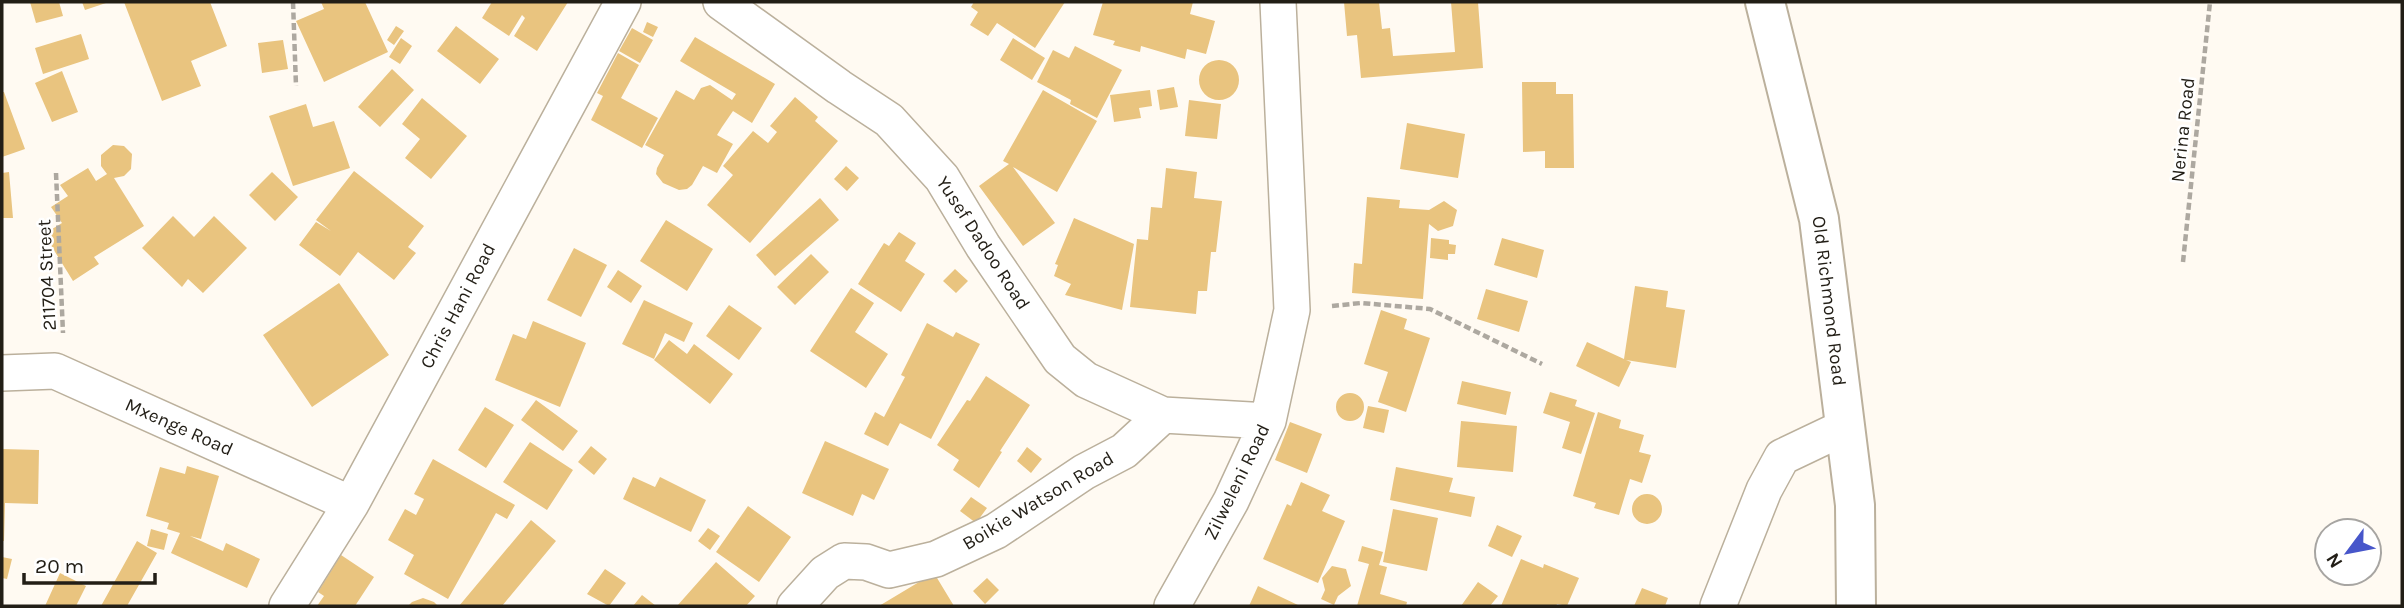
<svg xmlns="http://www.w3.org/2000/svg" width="2404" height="608" viewBox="0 0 2404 608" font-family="Karla,sans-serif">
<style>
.building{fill:#e9c47f}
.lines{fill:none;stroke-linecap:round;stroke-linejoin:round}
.street-casing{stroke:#bbb09c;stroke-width:38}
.secondary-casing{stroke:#bbb09c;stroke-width:42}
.path{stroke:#ada8a0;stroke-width:4.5;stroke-dasharray:7 3.5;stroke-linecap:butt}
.street{stroke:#fff;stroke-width:35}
.secondary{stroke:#fff;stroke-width:38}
.labels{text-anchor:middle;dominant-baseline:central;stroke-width:5;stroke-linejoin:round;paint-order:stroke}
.street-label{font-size:19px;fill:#221e16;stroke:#fff}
</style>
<rect width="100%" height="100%" fill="#fffaf2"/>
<!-- building -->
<path class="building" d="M30,2h29l4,14 -27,7z
M82,2h27l-24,8z
M124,2h86l17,44 -36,15 10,25 -39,15z
M321,2h44l23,50 -64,30 -28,-61 28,-12z
M492,2h76l-31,49 -23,-15 11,-18 -3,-3 -13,21 -27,-18z
M974,2h91l-30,46 -38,-25 -9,13 -18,-11 8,-13 -7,-5z
M1103,2h90l-3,12 25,7 -9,33 -19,-5 -2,10 -44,-13 -1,6 -27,-7 2,-4 -22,-6z
M1344,2h35l3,27 8,-1 3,28 62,-4 -4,-50h27l5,66 -122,10 -4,-43 -10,1z
M647,22l11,5 -5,10 -10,-5z
M396,26l8,5 -10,14 -7,-5z
M456,26l43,33 -19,25 -43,-33z
M632,28l21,12 -13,23 -21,-12z
M81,34l8,25 -46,15 -8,-26z
M695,37l80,47 -23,39 -19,-12 -11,16 -5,8 16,9 -16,29 -14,-7 -11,19 -5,4 -8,1 -16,-7 -7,-9 1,-6 7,-13 -19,-10 31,-55 18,10 7,-12 9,-3 22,15 4,-6 -56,-33z
M401,38l11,8 -12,18 -11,-7z
M1013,38l32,20 -13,22 -32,-20z
M283,40l5,29 -26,4 -4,-30z
M1075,46l47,24 -25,48 -27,-14 1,-4 -34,-18 16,-32 16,8z
M618,53l21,12 -18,33 37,20 -16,30 -51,-28 12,-24 -6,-3z
M1199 80a20 20 0 1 1 40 0a20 20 0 1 1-40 0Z
M392,69l22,21 -34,37 -22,-20z
M62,71l16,41 -26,10 -17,-39z
M1522,82h34v12h17l1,74h-29v-17l-22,1z
M1174,87l4,20 -18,3 -3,-20z
M1043,90l54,31 -40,71 -44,-25 42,56 -32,23 -44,-60 30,-22 -6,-3z
M1150,90l2,16 -13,2 2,10 -27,4 -4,-27z
M2,92h2l21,57 -23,8z
M795,97l23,20 -3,4 23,20 -88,102 -43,-38 26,-30 -10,-9 30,-35 15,12 9,-11 -7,-6z
M422,98l45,38 -36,43 -26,-21 15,-19 -18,-15z
M1189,100l32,4 -4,35 -32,-3z
M306,104l7,23 21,-6 16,47 -57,18 -24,-70z
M1407,123l58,11 -7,44 -58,-9z
M113,145l11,1 8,8 -1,15 -7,7 -10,2 30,48 -50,31 5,7 -26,17 -29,-47 18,-11 -11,-16 17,-11 -8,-11 28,-17 8,13 11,-7 -6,-8v-11z
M846,166l13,12 -12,13 -13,-12z
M1166,168l31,4 -3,26 28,3 -6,51h-5l-4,39h-9l-2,23 -66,-7 7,-68 11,1 3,-33 11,1z
M354,171l70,55 -16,21 8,6 -22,27 -36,-28 -18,24 -41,-31 17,-23 15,9 -15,-11z
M9,172l4,46h-11v-45z
M272,172l26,25 -23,24 -26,-26z
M1367,197l33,3 -1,8 30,2 15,-9 13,9 -4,16 -15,5 -9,-7 -6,75 -71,-6 2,-30 8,1z
M820,198l19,22 -64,56 -19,-21z
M173,216l21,21 20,-21 33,32 -44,45 -15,-14 -6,8 -40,-39z
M1074,218l60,26 -12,66 -57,-15 6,-11 -17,-8 4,-11 -3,-1z
M666,220l47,29 -26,42 -47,-30z
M899,232l17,11 -11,18 20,13 -24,38 -43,-28 26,-41 5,3z
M1431,238l18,2v4l7,1 -1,9h-7v6l-18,-2z
M1502,238l42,12 -7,28 -43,-13z
M574,248l33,17 -26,52 -34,-17z
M811,254l18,18 -34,33 -18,-18z
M955,269l13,12 -12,12 -13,-12z
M618,270l24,16 -11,17 -24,-16z
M339,283l50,72 -77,52 -49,-72z
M1635,286l33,5 -2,16 19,3 -9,58 -50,-8 5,2 -12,25 -43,-21 11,-24 37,17z
M851,288l23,15 -19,29 33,22 -22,34 -56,-37z
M1486,289l42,12 -9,31 -42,-13z
M644,300l49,23 -9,19 -19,-9 -11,26 -32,-15z
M729,305l33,23 -23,32 -33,-24z
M1381,310l26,9 -3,10 26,9 -24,74 -28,-10 10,-30 -24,-8z
M533,321l53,22 -26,64 -65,-27 18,-46 13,5z
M927,323l26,14 3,-5 24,12 -49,95 -31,-16 -12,23 -24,-12 11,-22 9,5 21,-40 -4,-2z
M669,340l18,14 7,-10 39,30 -23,30 -56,-44z
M986,376l44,29 -30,46 2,1 -23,36 -26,-18 6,-10 -22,-15 30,-45 3,1z
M1462,381l49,11 -5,23 -49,-11z
M1550,392l27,8 -2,6 20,7 -14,41 -19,-6 8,-26 -27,-9z
M1336 407a14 14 0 1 1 28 0a14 14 0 1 1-28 0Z
M536,400l42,31 -15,20 -42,-31z
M1368,406l21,4 -5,23 -21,-5z
M485,407l29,18 -28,43 -28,-18z
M1598,412l23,8 -2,8 25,7 -5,17 12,3 -9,28 -12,-4 -11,36 -25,-7 2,-5 -23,-7z
M1461,421l56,5 -4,46 -56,-5z
M1290,422l32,12 -15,39 -32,-13z
M825,441l64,28 -15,31 -12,-6 -9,22 -51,-23z
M530,442l43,28 -26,40 -44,-28z
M591,446l16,13 -13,16 -16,-13z
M1027,447l15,12 -11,14 -14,-12z
M2,449l37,1 -1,54 -33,-1 -1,38h-2z
M433,459l82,46 -8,14 -11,-6 -48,86 -44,-25 10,-19 -26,-15 17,-31 11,6 8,-16 -10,-5z
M187,466l32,10 -18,63 -11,-3 33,15 3,-8 34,16 -13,29 -76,-35 9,-20 -13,-4 2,-6 -23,-7 14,-49 25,7z
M1396,467l57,11 -4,14 26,5 -4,20 -81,-17z
M633,477l22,10 5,-10 46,23 -15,32 -68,-33z
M1301,482l29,13 -8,16 23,10 -27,62 -55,-24 24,-55 4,2z
M1632 509a15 15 0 1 1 30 0a15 15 0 1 1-30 0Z
M971,497l16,11 -11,15 -16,-12z
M748,506l43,31 -32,45 -43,-30z
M1393,509l45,9 -11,53 -44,-9z
M531,520l25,21 -54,65h-43z
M1497,525l25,11 -10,21 -24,-11z
M708,528l12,8 -10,14 -12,-9z
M151,529l17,5 -4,16 -17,-4z
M137,541l20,12 -30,53h-26z
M1362,546l21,6 -4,13 8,2 -7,27 27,8 -1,4h-49l12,-42 -11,-3z
M341,555l33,22 -19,29h-38l7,-10 -6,-4z
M2,557l10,2 -5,20 -5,-1z
M1521,559l22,9 1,-4 35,14 -12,28 -10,-2 -1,2h-55z
M716,562l39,34 -9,10h-69z
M1332,566l14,3 5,17 -13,10 -4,9 -13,-6 4,-9 -3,-12z
M605,569l21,14 -17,23 -22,-12z
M60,573l26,13 -10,20h-31z
M934,573l20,33h-75z
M987,578l12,12 -14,14 -12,-13z
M1478,582l20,14 -8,10h-29z
M1258,586l42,20h-51z
M1642,588l26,10 -3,8h-31z
M642,595l14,11h-23z
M423,598l11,4 4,4h-30l4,-4z"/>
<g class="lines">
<defs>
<path id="street" d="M721,2l118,85 50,33 53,58 41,68 77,113 26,21 77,35 105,6
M2,373l53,-2 296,133
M287,606l64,-102 272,-502
M795,606l30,-33 19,-12 22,1 23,8 47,-11 60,-28 88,-59 40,-21 39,-36
M1172,606l59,-105 37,-80 24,-111 -14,-308
M1718,606l46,-116 18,-33 63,-30"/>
<path id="secondary" d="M1765,2l54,217 36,286 1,101"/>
</defs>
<!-- street casing -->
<use href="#street" class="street-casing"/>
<!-- secondary casing -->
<use href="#secondary" class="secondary-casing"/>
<!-- path -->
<path class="path" d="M293,2l3,84
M56,173l7,160
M2183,262l27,-260
M1332,306l29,-3 69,6 112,55"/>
<!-- street -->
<use href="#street" class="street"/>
<!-- secondary -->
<use href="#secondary" class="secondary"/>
</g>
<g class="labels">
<!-- street labels -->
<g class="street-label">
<text transform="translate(2183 130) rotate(-84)">Nerina Road</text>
<text transform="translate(983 243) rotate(57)">Yusef Dadoo Road</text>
<text transform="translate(47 275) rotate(-93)">211704 Street</text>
<text transform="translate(1829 301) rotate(83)">Old Richmond Road</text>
<text transform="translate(458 306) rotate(-62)">Chris Hani Road</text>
<text transform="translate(179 427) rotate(24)">Mxenge Road</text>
<text transform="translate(1237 482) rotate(-64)">Zilweleni Road</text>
<text transform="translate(1038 501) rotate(-31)">Boikie Watson Road</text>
</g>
</g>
<!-- border -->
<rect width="2404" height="608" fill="none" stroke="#221e16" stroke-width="7"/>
<!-- north arrow -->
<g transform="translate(2348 552) rotate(238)"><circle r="33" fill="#ffffff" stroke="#a7a5a2" stroke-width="2"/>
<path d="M0-5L12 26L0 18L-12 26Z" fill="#4756ca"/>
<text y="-10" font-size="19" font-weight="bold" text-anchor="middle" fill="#221e16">N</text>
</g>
<!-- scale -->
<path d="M24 573v10h131v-10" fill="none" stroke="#221e16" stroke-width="3.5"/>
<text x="35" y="573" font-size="21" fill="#221e16" stroke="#ffffff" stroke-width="5" paint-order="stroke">20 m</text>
</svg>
